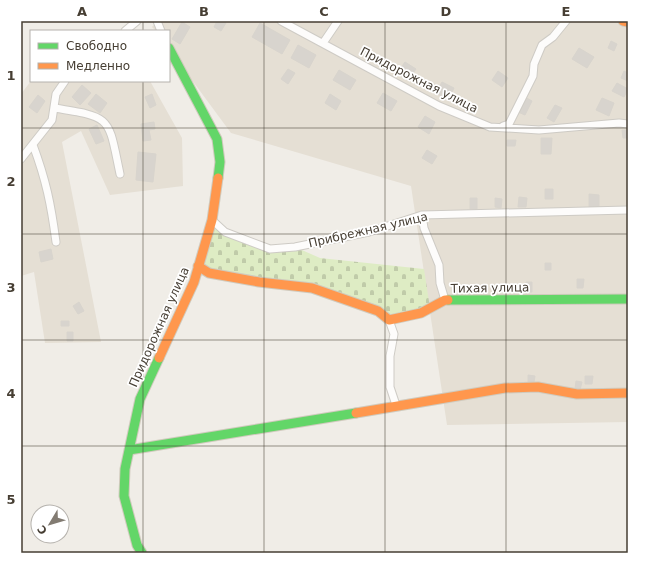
<svg xmlns="http://www.w3.org/2000/svg" width="649" height="574" viewBox="0 0 649 574" font-family="'DejaVu Sans',sans-serif">
<style>
.residential{fill:#e5dfd4}
.cemetery{fill:url(#cemetery-stones)}
.building{fill:#d8d4ce;stroke:#d8d4cd}
.lines{fill:none;stroke-linecap:round;stroke-linejoin:round}
.street-casing{stroke:#cecbc5;stroke-width:9}
.fast-casing{stroke:#d0cabd;stroke-width:11}
.slow-casing{stroke:#d0cabd;stroke-width:11}
.street{stroke:#fdfcfb;stroke-width:7}
.fast{stroke:#63d668;stroke-width:9}
.slow{stroke:#ff974d;stroke-width:9}
.grid{fill:none;stroke:#463e33;stroke-width:1;stroke-opacity:0.55}
.labels{text-anchor:middle;dominant-baseline:central;stroke-width:3.5;stroke-linejoin:round;paint-order:stroke}
.street-label{font-size:12px;fill:#463e33;stroke:#fff}
.neatline{fill:none;stroke:#463e33;stroke-width:1.5}
.grid-label{font-size:13px;text-anchor:middle;font-weight:bold;fill:#463e33}
</style>
<defs>
<pattern id="cemetery-stones" width="16" height="16" patternUnits="userSpaceOnUse"><rect width="16" height="16" fill="#deecc4"/><path d="M2 7V4a2 2 0 0 1 4 0v3zM10 15v-3a2 2 0 0 1 4 0v3z" fill="#c0cba9"/></pattern>
</defs>
<rect width="100%" height="100%" fill="#f0ede7"/>
<!-- residential -->
<path class="residential" d="M157,21h471v401l-181,3 -36,-239 -180,-53 -62,-84v-18h-13l-4,-4z
M31,81h119l32,57 1,48 -73,9 -29,-64 -19,11 39,200 -56,1 -11,-71 -13,4v-182z"/>
<!-- cemetery -->
<path class="cemetery" d="M212,220l13,12 45,17 25,-2 25,11 104,11 6,39 -41,12 -47,-22 -144,-32z"/>
<!-- building -->
<path class="building" d="M217,21l9,2 -5,8 -7,-4z
M182,22l8,5 -10,17 -8,-5z
M260,23l30,17 -8,14 -30,-17z
M611,41l6,3 -3,7 -6,-3z
M298,45l18,10 -7,13 -18,-10z
M579,48l15,9 -7,11 -15,-9z
M405,62l11,7 -7,10 -11,-7z
M288,69l7,4 -7,11 -7,-5z
M339,70l17,10 -6,10 -17,-10z
M498,71l10,7 -6,9 -10,-7z
M624,71l4,2v8l-7,-3z
M442,82l12,6 -6,12 -12,-7z
M617,83l11,6 -4,8 -12,-6z
M82,85l9,8 -11,12 -8,-8z
M383,93l14,8 -6,10 -14,-8z
M96,94l11,9 -7,10 -12,-9z
M152,94l4,11 -6,3 -5,-11z
M330,94l11,7 -5,9 -11,-7z
M38,95l7,6 -8,12 -8,-6z
M525,97l7,4 -7,14 -7,-3z
M602,98l12,5 -5,13 -13,-6z
M555,105l7,3 -8,14 -7,-4z
M425,116l10,6 -6,12 -11,-7z
M154,122l1,7 -6,1 2,10 -8,1 -2,-17z
M97,125l7,16 -8,3 -7,-15z
M622,130h6v8h-5z
M541,138h11l-1,16h-10z
M507,140h9l-1,6h-8z
M427,150l10,6 -5,8 -10,-6z
M138,152l18,2 -3,28 -17,-2z
M545,189h8v10h-8z
M589,194l10,1v12h-10z
M519,197l8,1 -1,9h-8z
M470,198h7v11h-7z
M495,198l7,1 -1,9 -6,-1z
M51,249l2,10 -12,3 -2,-10z
M545,263h6v7h-6z
M577,279h7l-1,9h-6z
M526,282h6v10h-6z
M79,302l5,9 -6,3 -5,-8z
M61,321h8v5h-8z
M67,332h6v9h-6z
M528,375l7,1 -1,6h-6z
M585,376h8l-1,8h-7z
M576,381l6,1 -2,8 -5,-1z"/>
<g class="lines">
<defs>
<path id="street" d="M157,21l4,10
M281,21l158,85 51,21 49,3 80,-7 9,1
M125,31l12,-10
M323,43l15,-22
M54,108c59,9 54,9 66,66
M503,126l6,-2 24,-48 1,-12 8,-19 11,-8 13,-16
M33,145c13,35 18,59 23,97
M21,159l31,-39 4,-26 9,-13
M422,215l2,13 15,37 1,18 5,17
M212,220l13,12 45,17 25,-2 74,-15 53,-17 206,-5
M389,320l5,14 -4,22v31l6,18"/>
<path id="fast" d="M169,48l48,91 3,23 -2,16
M448,300l180,-1
M129,450l227,-37
M142,553l-5,-8 -13,-49 1,-27 15,-70 19,-41"/>
<path id="slow" d="M623,21l5,1
M198,266l11,7 50,9 53,6 66,23 11,9 32,-7 24,-13h3
M159,358l35,-76 18,-62 6,-42
M356,413l149,-25 33,-1 39,7 51,-1"/>
</defs>
<!-- street casing -->
<use href="#street" class="street-casing"/>
<!-- fast casing -->
<use href="#fast" class="fast-casing"/>
<!-- slow casing -->
<use href="#slow" class="slow-casing"/>
<!-- street -->
<use href="#street" class="street"/>
<!-- fast -->
<use href="#fast" class="fast"/>
<!-- slow -->
<use href="#slow" class="slow"/>
</g>
<!-- grid -->
<path class="grid" d="M143,21v10M264,21v532M385,21v532M506,21v532M143,81v472M21,128h607M21,234h607M21,340h607M21,446h607"/>
<g class="labels">
<!-- street labels -->
<g class="street-label">
<text transform="translate(419 80) rotate(27)">Придорожная улица</text>
<text transform="translate(368 230) rotate(-13)">Прибрежная улица</text>
<text transform="translate(490 288) rotate(-1)">Тихая улица</text>
<text transform="translate(159 327) rotate(-66)">Придорожная улица</text>
</g>
</g>
<!-- border -->
<rect width="649" height="574" fill="none" stroke="#ffffff" stroke-width="44"/>
<!-- legend -->
<rect x="30" y="30" width="140" height="52" fill="#ffffff" stroke="#b5b2ad"/>
<rect x="38" y="43" width="20" height="6" fill="#63d668" stroke="#b5b2ad"/>
<text x="66" y="50" font-size="12" fill="#463e33">Свободно</text>
<rect x="38" y="63" width="20" height="6" fill="#ff974d" stroke="#b5b2ad"/>
<text x="66" y="70" font-size="12" fill="#463e33">Медленно</text>
<!-- north arrow -->
<g transform="translate(50 524) rotate(232)"><circle r="19" fill="#ffffff" stroke="#b5b2ad"/>
<path d="M0-3L7 15L0 10L-7 15Z" fill="#827b72"/>
<text y="-6" font-size="11" font-weight="bold" text-anchor="middle" fill="#463e33">С</text>
</g>
<rect x="22" y="22" width="605" height="530" class="neatline"/>
<g class="grid-label">
<text x="82" y="16">A</text>
<text x="204" y="16">B</text>
<text x="324" y="16">C</text>
<text x="446" y="16">D</text>
<text x="566" y="16">E</text>
<text x="11" y="80">1</text>
<text x="11" y="186">2</text>
<text x="11" y="292">3</text>
<text x="11" y="398">4</text>
<text x="11" y="504">5</text>
</g>
</svg>
